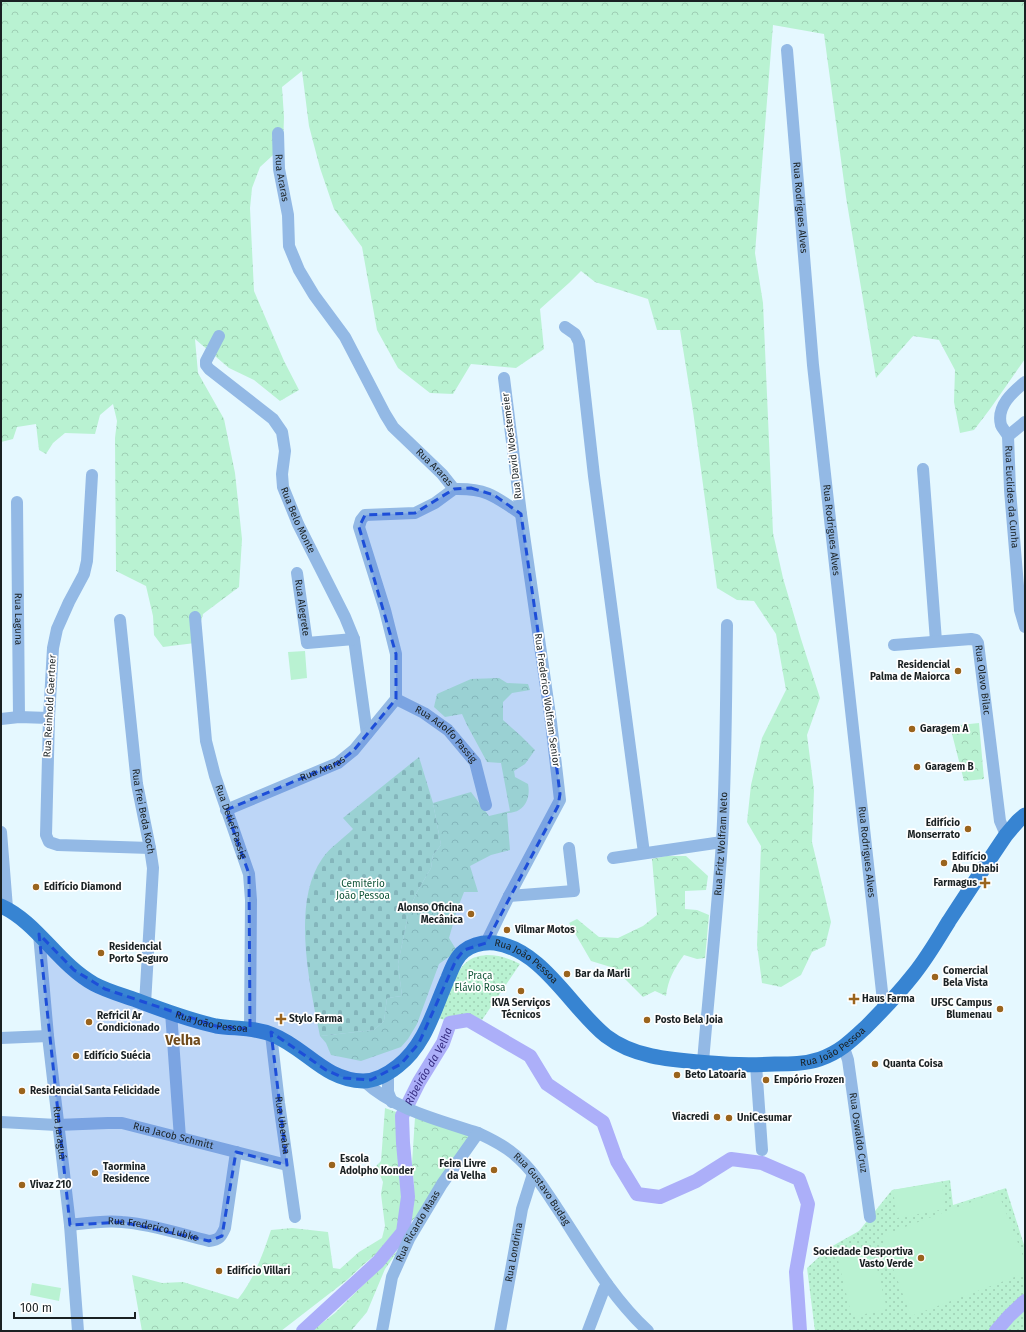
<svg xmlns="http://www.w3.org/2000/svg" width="1026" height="1332" viewBox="0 0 1026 1332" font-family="'Fira Sans',sans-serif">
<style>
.grass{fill:url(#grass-dots)}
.forest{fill:url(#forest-crowns)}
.cemetery{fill:url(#cemetery-stones)}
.pitch{fill:#b9f2d2}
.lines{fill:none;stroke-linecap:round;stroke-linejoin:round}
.river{stroke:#acaff9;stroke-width:14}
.minor{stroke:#93b9e5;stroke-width:12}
.major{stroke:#3784d2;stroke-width:15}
.marked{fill:#1d4ed8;fill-opacity:0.2;stroke:#1d4ed8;stroke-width:3;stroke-dasharray:8 5;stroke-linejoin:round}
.poi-dot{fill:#9a641d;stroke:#fff;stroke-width:1.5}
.labels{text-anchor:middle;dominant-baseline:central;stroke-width:3.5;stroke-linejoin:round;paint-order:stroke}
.street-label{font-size:10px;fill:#1a2123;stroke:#fff}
.poi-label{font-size:10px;font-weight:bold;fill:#1a2123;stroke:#fff;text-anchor:start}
.park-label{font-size:10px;fill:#125539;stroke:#fff}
.water-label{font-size:11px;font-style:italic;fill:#372e83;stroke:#fff}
.district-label{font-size:14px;font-weight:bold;fill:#704b1c;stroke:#fff}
</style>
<defs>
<pattern id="grass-dots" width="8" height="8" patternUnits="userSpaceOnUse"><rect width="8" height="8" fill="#b9f2d2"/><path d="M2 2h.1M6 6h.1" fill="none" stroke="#9ecfb4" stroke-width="1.8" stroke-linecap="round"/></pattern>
<pattern id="forest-crowns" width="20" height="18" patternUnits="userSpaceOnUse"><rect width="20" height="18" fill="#b9f2d2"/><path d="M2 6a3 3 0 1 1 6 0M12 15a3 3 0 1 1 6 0" fill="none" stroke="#9ecfb4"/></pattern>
<pattern id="cemetery-stones" width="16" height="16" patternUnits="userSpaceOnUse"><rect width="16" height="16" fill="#b9f2d2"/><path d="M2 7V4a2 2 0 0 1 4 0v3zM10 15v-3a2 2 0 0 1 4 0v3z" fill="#9ecfb4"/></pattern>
</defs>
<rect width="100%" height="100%" fill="#e5f8ff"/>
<!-- grass -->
<path class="grass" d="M486,955c13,0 22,3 34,9l-38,56c-13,-3 -22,-7 -34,1l-10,-3c7,-16 15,-46 30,-57 5,-4 11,-5 18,-6z
M950,1180l3,25 53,-17 19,60v83h-210l-8,-63 22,-20 30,-17 33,-41z"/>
<!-- forest -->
<path class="forest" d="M1,1h1024v358l-35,50 -16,21 -14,3 -6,-31 1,-32 -16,-30 -26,-4 -37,42 -30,-181 -22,-163 -51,-9 -18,228 8,50 10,230 10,45 18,61 19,59 -13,37 7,55 -2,52 19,80 -6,24 -13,6 -11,23 -20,12 -19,-4 -5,-38 4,-99 -14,-24 4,-37 11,-47 24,-48 -10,-56 -22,-33 -17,-1 -20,-12 -24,-177 -13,-81h-23l-9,-31 -53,-17 -14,-11 -12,12 -29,26 4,40 -28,19 -45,-4 -18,30 -23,-1 -32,-25 -21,-38 -15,-83 -28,-38 -14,-41 -11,-42 -7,-55 -20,16 2,30 -1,29 -23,21 -8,21 -2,20 4,83 30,70 15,29 -19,11 -26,-21 -25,-12 -34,-29 3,34 26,46 11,54 7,66 -3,48 -36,27 -8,29 -32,4 -9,-12 -1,-19 -7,-30 -30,-15 -1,-133 2,-17 -4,-17 -13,11 -5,19 -30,-1 -12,10 -7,11 -7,-4 -3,-26 -19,3 -4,12 -12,3z
M499,678l8,5 21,1 2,6 -18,3 -9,9v18l18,16 14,14 -10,14 -11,7 1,6 13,7c2,9 0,21 -9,26 -3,2 -8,3 -12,3l3,37 -19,5 -21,11 8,26h-14l-7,18 -8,28 8,13 -18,13 -22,60 -9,15 -7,8 -40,14 -30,-6 -5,-12 -6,-7 54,-6 10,-9 3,-23 15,-2 -4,-32 11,-54 8,-18 14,-24 2,-13 8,-10 -8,-42 38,-11 18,24 21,-5 -9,-48 -14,-1 -20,-37 -5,-11 -17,3 -11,-10 3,-13 34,-15z
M979,723l5,56 -20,2 -14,-55z
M666,856h20l22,20 -2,14 -21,1v18l12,1 12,5 -4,43 -8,1 -13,-4c-10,14 -16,24 -18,41l-11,-5 -12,6 -29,-29 -23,-7 -22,-38 8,-4 22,18 19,1 25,-12 14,-11 -5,-56z
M385,1108l14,5 1,42 3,35 -2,39 -14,16 -24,20 -16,15 -66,51h-139l-10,-56 30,8 21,-1 55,17c16,-20 25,-45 33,-69l21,-2 36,4 5,36 7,1 19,-17 23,-14 3,-12 -4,-32 2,-12 -7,-16 5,-5z
M415,1117l55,19 -51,79 -10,8 5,-38 -2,-21z
M400,1248l-15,21 -18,43 -16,19h-39l23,-18z"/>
<!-- cemetery -->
<path class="cemetery" d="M419,757l14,46 8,42 -8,10 -2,13 -14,24 -8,18 -11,54 4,32 -15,2 -3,23 -10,9 -54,6c-10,-49 -29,-133 2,-177 7,-11 21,-20 31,-30l-10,-11z"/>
<!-- pitch -->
<path class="pitch" d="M305,651l2,27 -16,2 -3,-28z
M942,1182l3,27 -48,9 -4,-28z
M998,1192l27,69v12l-114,43 -30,-80z
M872,1248l15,61 -35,8 -15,-61z
M32,1283l29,5 -2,13 -29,-6z"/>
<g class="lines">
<!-- river -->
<g class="river">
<path id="s1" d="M303,1331l75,-69 25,-30 5,-35 -5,-54 -1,-27 17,-34 24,-39 7,-20 18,-3 62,36 17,28 56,38 14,39 20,33 23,3 36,-16 35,-22 31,4 37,16 9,25 -12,68 4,59"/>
<path d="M996,1331l13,-15 16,-15"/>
</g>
<!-- minor -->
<g class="minor">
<path id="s2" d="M787,50l26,315 71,645"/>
<path id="s3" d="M278,133l1,36 9,46 1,31 10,24 15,25 31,42 40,77 8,13 49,47 12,15"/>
<path d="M565,327l10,7 4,8 15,134 50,377"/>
<path id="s4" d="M219,336l-13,25v4l3,4 64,50 9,13 3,19 -3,23 1,13 15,37 47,93 9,22 13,95"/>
<path id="s5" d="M1025,422l-17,14 2,54 10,120 5,17"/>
<path d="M1008,436c-2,-4 -6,-8 -7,-11 -5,-19 12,-33 24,-43"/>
<path d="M923,469l13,172"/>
<path d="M92,475l-5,86 -3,13 -15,28 -12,27 -4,19 -4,70 -3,117 3,7 9,3 92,3"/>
<path d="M454,489c32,-1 41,7 67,25"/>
<path id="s6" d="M17,502l2,215"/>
<path id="s7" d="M297,573l10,70 47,-4"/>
<path id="s8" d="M195,617l11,124 9,35 34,98 2,26 -1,129"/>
<path id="s9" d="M120,620l17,164 13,64 3,20 -8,136"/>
<path id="s10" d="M894,645l77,-6 5,1 2,3 22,178 6,14"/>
<path id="s11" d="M396,699l28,14 24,17 27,32 11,43"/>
<path d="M1,719l18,-2 30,1"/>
<path id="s12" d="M226,810l112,-47 16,-13 42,-51v-45l-11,-44 -26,-83 2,-7 4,-5 50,-2 20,-10 19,-14"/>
<path d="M1,832l6,76"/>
<path d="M613,858l109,-16"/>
<path d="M509,896l65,-5 -5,-43"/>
<path id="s13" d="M39,934l9,102 22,189 8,106"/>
<path d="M486,943l23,-47 51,-96 -9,-78 -30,-208 -17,-136"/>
<path d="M171,1012l9,126"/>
<path id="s14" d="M271,1034l8,69 16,114"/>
<path d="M1,1038l47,-2"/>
<path id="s15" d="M844,1048l4,12 22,157"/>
<path id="s16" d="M703,1062c6,-73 14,-146 19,-220 4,-72 4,-145 5,-217"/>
<path d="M756,1065l6,85"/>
<path d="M388,1073v19l4,10"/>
<path id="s17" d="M364,1081c31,29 75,39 114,52 13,6 27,13 37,22 17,14 30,35 42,53 28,42 53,88 91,123"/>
<path id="s18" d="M1,1122l56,3 51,-2h14l165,42"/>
<path id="s19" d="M70,1225c17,-2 35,-5 52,-3 29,2 58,12 87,19 10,-1 12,-4 16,-13l11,-76"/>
<path id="s20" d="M382,1331l10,-54 17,-38 33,-55 36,-51"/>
<path id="s21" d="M500,1331l22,-122 11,-35"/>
<path d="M588,1331l16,-42 3,-5"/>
</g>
<!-- major -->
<path class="major" id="s22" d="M1,906c36,16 57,58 93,78 13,7 28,11 42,16 26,10 53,20 80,26 19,3 38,1 57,9 33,13 51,45 90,46 12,0 25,-7 35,-15 28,-22 36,-57 50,-88 4,-10 8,-21 16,-27 9,-7 20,-9 31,-8 48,7 76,65 111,93 30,23 70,24 105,27 21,2 43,2 64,1 15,0 30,0 45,-5 20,-7 31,-18 46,-32 17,-17 33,-34 48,-53 13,-16 24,-35 35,-53 19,-29 38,-58 57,-86l12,-14 7,-6"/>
</g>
<!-- marked area -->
<path class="marked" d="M471,488l23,7 27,19 30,208 9,72 -2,12 -72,137 -22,7 -8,10 -37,83 -18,21 -30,16 -27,-2 -18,-8 -55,-38 16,133 -51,-13 -14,84 -13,5 -88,-19 -51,3 -31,-291 35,36 31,19 111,37 34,3 -1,-155 -23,-64 112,-47 16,-13 42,-51v-45l-37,-127 6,-12 50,-2 39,-24z"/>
<!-- markers -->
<g class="poi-dot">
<circle cx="958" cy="671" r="4"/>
<circle cx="912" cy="729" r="4"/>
<circle cx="917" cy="767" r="4"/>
<circle cx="968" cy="829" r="4"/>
<circle cx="944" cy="863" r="4"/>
<path d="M983 877h4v4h4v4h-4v4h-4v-4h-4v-4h4z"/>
<circle cx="36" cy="887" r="4"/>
<circle cx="471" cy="914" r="4"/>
<circle cx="507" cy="930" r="4"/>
<circle cx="101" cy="953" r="4"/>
<circle cx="567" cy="974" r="4"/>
<circle cx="935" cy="977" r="4"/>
<circle cx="521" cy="991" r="4"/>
<path d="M852 993h4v4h4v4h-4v4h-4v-4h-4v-4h4z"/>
<circle cx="1000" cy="1009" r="4"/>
<path d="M279 1013h4v4h4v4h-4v4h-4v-4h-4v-4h4z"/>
<circle cx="647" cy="1020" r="4"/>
<circle cx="89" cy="1022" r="4"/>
<circle cx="76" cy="1056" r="4"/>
<circle cx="875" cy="1064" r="4"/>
<circle cx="677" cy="1075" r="4"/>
<circle cx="766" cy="1080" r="4"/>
<circle cx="22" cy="1091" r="4"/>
<circle cx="717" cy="1117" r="4"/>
<circle cx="729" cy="1118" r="4"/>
<circle cx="332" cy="1165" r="4"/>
<circle cx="494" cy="1170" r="4"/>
<circle cx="95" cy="1173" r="4"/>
<circle cx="22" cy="1185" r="4"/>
<circle cx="921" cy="1258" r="4"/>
<circle cx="219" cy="1271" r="4"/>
</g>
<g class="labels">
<!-- street labels -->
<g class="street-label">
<text stroke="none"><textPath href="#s3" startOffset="45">Rua Araras</textPath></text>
<text stroke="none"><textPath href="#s2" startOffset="158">Rua Rodrigues Alves</textPath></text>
<text transform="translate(512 446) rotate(-97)">Rua David Woestemeier</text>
<text stroke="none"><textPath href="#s3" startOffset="381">Rua Araras</textPath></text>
<text stroke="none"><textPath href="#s5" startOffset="83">Rua Euclides da Cunha</textPath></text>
<text stroke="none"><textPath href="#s4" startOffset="226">Rua Belo Monte</textPath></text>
<text stroke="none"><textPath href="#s2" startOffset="482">Rua Rodrigues Alves</textPath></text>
<text stroke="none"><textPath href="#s7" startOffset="35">Rua Alegrete</textPath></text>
<text stroke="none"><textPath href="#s6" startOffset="117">Rua Laguna</textPath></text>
<text stroke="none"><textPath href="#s10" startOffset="123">Rua Olavo Bilac</textPath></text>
<text transform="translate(547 700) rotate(82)">Rua Frederico Wolfram Senior</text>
<text transform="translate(50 706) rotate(-87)">Rua Reinhold Gaertner</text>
<text stroke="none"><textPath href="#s11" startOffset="62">Rua Adolfo Passig</textPath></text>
<text stroke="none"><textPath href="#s12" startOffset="105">Rua Araras</textPath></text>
<text stroke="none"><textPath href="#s9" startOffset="193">Rua Frei Beda Koch</textPath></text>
<text stroke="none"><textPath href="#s8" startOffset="209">Rua Detlef Passig</textPath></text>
<text stroke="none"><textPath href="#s16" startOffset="219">Rua Fritz Wolfram Neto</textPath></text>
<text stroke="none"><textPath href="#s2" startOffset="806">Rua Rodrigues Alves</textPath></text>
<text stroke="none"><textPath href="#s22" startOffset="654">Rua João Pessoa</textPath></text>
<text stroke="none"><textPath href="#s22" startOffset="246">Rua João Pessoa</textPath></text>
<text stroke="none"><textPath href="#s22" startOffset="1001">Rua João Pessoa</textPath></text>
<text stroke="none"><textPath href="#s14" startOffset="92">Rua Uberaba</textPath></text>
<text stroke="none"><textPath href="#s15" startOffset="86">Rua Oswaldo Cruz</textPath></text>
<text stroke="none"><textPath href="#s13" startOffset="200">Rua Jaraguá</textPath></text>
<text stroke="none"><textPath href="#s18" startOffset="174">Rua Jacob Schmitt</textPath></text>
<text stroke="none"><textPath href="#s17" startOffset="213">Rua Gustavo Budag</textPath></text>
<text stroke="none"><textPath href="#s20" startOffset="112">Rua Ricardo Maas</textPath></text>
<text stroke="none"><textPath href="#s19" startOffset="84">Rua Frederico Lubke</textPath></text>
<text stroke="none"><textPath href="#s21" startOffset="80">Rua Londrina</textPath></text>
</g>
<!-- poi labels -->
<g class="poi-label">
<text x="950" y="665" text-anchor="end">Residencial<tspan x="950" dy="12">Palma de Maiorca</tspan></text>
<text x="920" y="729">Garagem A</text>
<text x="925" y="767">Garagem B</text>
<text x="960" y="823" text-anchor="end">Edifício<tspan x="960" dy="12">Monserrato</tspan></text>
<text x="952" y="857">Edifício<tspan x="952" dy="12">Abu Dhabi</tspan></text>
<text x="977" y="883" text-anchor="end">Farmagus</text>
<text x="44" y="887">Edifício Diamond</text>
<text x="463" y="908" text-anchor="end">Alonso Oficina<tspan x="463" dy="12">Mecânica</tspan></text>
<text x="515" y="930">Vilmar Motos</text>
<text x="109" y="947">Residencial<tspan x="109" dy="12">Porto Seguro</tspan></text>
<text x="943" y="971">Comercial<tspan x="943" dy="12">Bela Vista</tspan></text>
<text x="575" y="974">Bar da Marli</text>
<text x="862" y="999">Haus Farma</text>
<text x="521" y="1003" text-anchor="middle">KVA Serviços<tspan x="521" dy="12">Técnicos</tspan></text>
<text x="992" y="1003" text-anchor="end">UFSC Campus<tspan x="992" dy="12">Blumenau</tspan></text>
<text x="97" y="1016">Refricil Ar<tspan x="97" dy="12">Condicionado</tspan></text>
<text x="289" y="1019">Stylo Farma</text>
<text x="655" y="1020">Posto Bela Joia</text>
<text x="84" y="1056">Edifício Suécia</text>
<text x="883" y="1064">Quanta Coisa</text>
<text x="685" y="1075">Beto Latoaria</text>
<text x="774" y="1080">Empório Frozen</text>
<text x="30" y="1091">Residencial Santa Felicidade</text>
<text x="709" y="1117" text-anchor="end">Viacredi</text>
<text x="737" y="1118">UniCesumar</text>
<text x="340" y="1159">Escola<tspan x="340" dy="12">Adolpho Konder</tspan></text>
<text x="486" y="1164" text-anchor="end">Feira Livre<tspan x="486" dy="12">da Velha</tspan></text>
<text x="103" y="1167">Taormina<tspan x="103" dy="12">Residence</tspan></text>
<text x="30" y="1185">Vivaz 210</text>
<text x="913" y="1252" text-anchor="end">Sociedade Desportiva<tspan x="913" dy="12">Vasto Verde</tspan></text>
<text x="227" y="1271">Edifício Villari</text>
</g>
<!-- park labels -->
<g class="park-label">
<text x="363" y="884">Cemitério<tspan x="363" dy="12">João Pessoa</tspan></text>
<text x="480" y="976">Praça<tspan x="480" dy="12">Flávio Rosa</tspan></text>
</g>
<!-- water labels -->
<g class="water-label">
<text stroke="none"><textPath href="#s1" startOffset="314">Ribeirão da Velha</textPath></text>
</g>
<!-- district labels -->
<g class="district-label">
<text x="183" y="1040">Velha</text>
</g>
</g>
<!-- border -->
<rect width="1026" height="1332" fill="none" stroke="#1a2123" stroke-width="4"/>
<!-- scale -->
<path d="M14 1312v6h121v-6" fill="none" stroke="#1a2123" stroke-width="2"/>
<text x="20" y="1312" font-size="12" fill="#1a2123" stroke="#ffffff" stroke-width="3" paint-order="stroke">100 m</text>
</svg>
